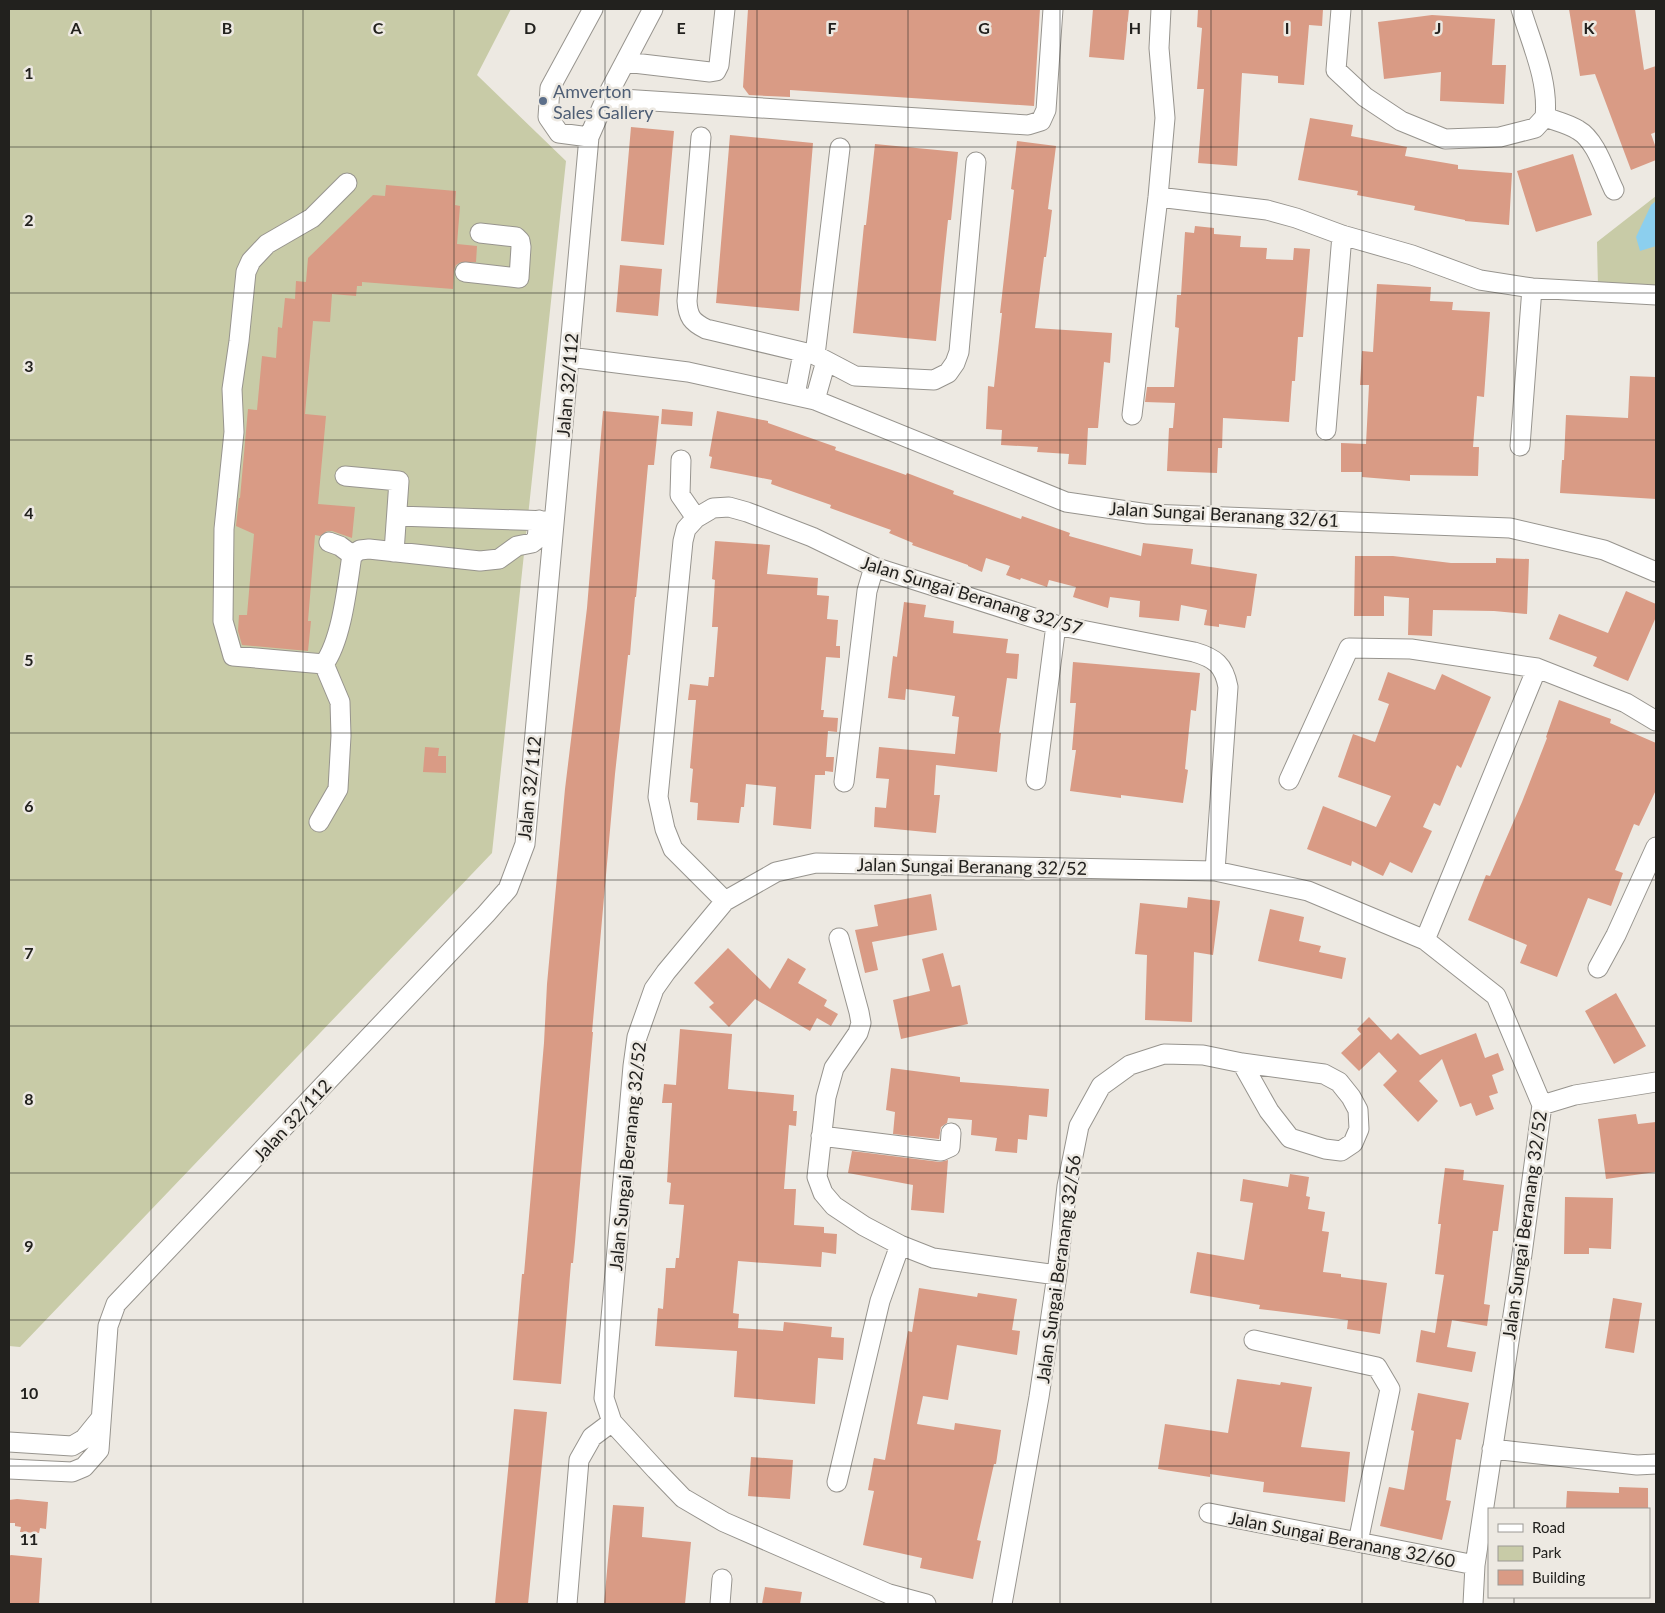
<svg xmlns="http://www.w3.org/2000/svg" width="1665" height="1613" viewBox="0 0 1665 1613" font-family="Lato,sans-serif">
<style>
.green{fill:#c8cba7}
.water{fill:#8ccfee}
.building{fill:#d99b85}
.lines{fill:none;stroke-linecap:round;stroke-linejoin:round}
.minor-casing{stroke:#97948e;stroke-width:21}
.minor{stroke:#fff;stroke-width:19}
.grid{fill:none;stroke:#22211e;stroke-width:1;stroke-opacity:0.55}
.service-dot{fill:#5c6f8a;stroke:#ede9e2;stroke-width:2}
.labels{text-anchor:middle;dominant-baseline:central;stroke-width:5;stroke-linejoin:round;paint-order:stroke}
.service-label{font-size:18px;fill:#4e5e75;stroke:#ede9e2;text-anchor:start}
.street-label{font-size:18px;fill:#22211e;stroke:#ede9e2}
.grid-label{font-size:16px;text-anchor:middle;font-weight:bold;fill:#22211e;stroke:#ede9e2;stroke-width:5;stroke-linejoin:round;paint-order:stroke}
</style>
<rect width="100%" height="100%" fill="#ede9e2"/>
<!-- green -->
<path class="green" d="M9,9h502l-34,66 89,86 -74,692 -472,494 -11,-1z
M1656,196v92l-58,-2 -1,-44z"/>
<!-- water -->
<path class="water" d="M1656,201v45l-16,5 -4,-14 15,-32z"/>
<!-- building -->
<path class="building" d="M748,9h292l-6,97 -244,-16v7l-41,-2 -6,-8z
M1093,9h36l-5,51 -35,-3z
M1198,9h125l-1,17 -13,-1 -5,60 -26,-2v-7l-36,-3 -5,93 -39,-3 6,-74h-7l5,-61 -5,-1z
M1569,9h66l9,61 12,-4v66l-5,2 5,14v12l-25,10 -36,-96 -15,2z
M1432,15l63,4 -3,46h14l-2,39 -64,-3 1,-29 -57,7 -6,-57z
M1310,118l43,7 -2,11 56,11 -2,9 53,9v4l54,4 -3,52 -44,-4v-1l-51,-10 1,-4 -58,-11 1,-4 -60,-11z
M631,127l43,4 -10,114 -43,-4z
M730,135l83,8 -14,168 -83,-8z
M1017,141l39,5 -8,63 4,1 -3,24 -3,23h-2l-9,71 77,5 -2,30 -6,-1 -6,66h-10l-2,37 -18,-1 1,-10 -32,-2 1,-5 -37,-2 1,-15 -16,-1 2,-43 6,1 8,-74h-2l14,-123 -3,-1z
M875,144l83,8 -7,68h-3l-4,38 -8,83 -83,-8 11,-108h2z
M1573,154l19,61 -56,17 -19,-61z
M386,185l70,6 -1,14 5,1 -3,38 20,2 -1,16h-15l-5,3 -2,5 -1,19 -91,-7v4h-5l-1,10 -24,-2 -2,28 -17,-1 -8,93 21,2 -8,88 37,3 -3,31 -20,-7h-5l-7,5 -5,-1 -7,86h3l-3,30 -66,-6 -4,-14 1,-16h8l7,-81 -18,-8 3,-28h1l8,-89 9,1 5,-54 14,2 2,-31 4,1 3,-30 10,1 1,-18 10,1 2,-24 65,-63 12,1z
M1195,226l19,2v6l27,2 -1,11 27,1 -1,11 27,1 1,-12 16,1 -7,88h-5l-3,44h-3l-3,41 -66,-4 -1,30h-4l-1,25 -50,-2 2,-43h4l2,-25 -30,-1 2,-15h27l5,-59 -4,-1 2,-32h4l4,-63 9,1z
M620,265l42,4 -4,47 -42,-4z
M1377,284l54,3 -1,14 23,1 -1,8 38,2 -6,85 -7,-1 -4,51h6l-1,29 -68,-1v6l-48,-4v-5h-21v-29l25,1 3,-59h-9l2,-34 11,1z
M1630,376l26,1v122l-96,-6 2,-33h2l2,-45 62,3z
M662,409l31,3 -1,14 -31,-2z
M603,411l56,5 -5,49h-6l-12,132h-1l-5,58h-2l-13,119 -23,258h1l-18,210 -2,21h-2l-10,121 -48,-4 9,-106h2l20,-231 3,-59 18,-195 22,-181z
M717,411l51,10v2l68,24 -1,3 71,25 1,-2 47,18 -1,3 68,25 1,-3 48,17 -1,3 72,20 2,-13 50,6 -2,15 66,10 -6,42h-4l-2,12 -26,-4v3l-15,-2 3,-15 -26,-5 -2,16 -40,-4 1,-16 -30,-4 -2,11 -35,-11 3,-10 -27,-7 -2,7 -26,-9 -1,2 -14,-5 4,-9 -24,-8 -4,14 -14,-6v-1l-56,-20 1,-2 -24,-10 2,-3 -61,-22 1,-3 -60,-21 1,-4 -62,-12 2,-11 -3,-1z
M715,541l55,4 -3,29 51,4 -1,17 12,1 -2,23 11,1 -2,26h4v12l-14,-1 -5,53h3l-1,7 15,1 -1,14 -9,-1 -2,26h8l-1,15 -8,-1v4h-10l-4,54 -38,-4 3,-38 -30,-3 -2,23h-3l-2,16 -42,-3 1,-17 -8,-1 3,-33 -3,-1 6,-68h-8l2,-16 18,2 1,-9h5l4,-50h-6l3,-47 -3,-1z
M1355,556h38l58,7h45v-5l33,1 -2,55 -33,-3 -61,-1 -1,26 -24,-1 1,-37 -25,-2v20h-30z
M1626,591l30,13v13l-28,64 -35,-15 4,-9 -48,-18 10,-25 49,19z
M904,602l22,3 -2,12 30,4 -1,12 55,6 -2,14 13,1 -2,25 -10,-1 -8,55h2l-4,39 -61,-7 -2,30h6l-4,38 -62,-6 1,-20 11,1 3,-29 -13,-1 3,-31 76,7 4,-37 -7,-1 3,-20 -49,-7 -1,11 -17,-2 5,-42 4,1z
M1073,662l127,11 -4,38 -5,-1 -6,59 3,1 -5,33 -62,-8v3l-51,-7 6,-41h-4l4,-47h-6z
M1388,672l47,18 7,-16 49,23 -30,71 -4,-3 -17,41 -6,-3 -11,24 9,4 -20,42 -22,-11 -7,14 -31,-15 -1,5 -44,-17 16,-43 53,21 15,-31 -53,-19 15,-43 22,8 14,-38 -11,-4z
M1559,700l52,19 -1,4 46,20v47l-17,36 -5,-2 -19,46 8,3 -12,33 -23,-8 -31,79 -37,-14 7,-18 -59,-25 18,-45 4,1 32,-74 25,-64 -1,-1z
M425,747l14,1 -1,8h8v17l-23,-1z
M931,894l6,36 -65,12 6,28 -13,3 -10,-43 23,-4 -4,-21z
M1188,897l32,4 -7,54 -19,-3 -2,70 -47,-2 2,-65 -12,-1 5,-51 47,5z
M1270,909l34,8 -5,24 22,5 -2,6 27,6 -4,21 -84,-18z
M728,948l42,41 18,-31 18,11 -8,14 29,17 -3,6 14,8 -7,12 -14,-8 -7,13 -55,-32 -26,28 -20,-20 5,-4 -20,-20z
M943,953l9,34 8,-2 8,39 -67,15 -8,-39 37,-9 -8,-32z
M1616,993l30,53 -32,18 -29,-53z
M1369,1017l22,23 7,-7 22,22 56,-22 9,25 13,-5 6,17 -12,5 6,18 -9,3 5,13 -18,7 -5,-13 -11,4 -18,-48 -23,22 19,20 -20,21 -35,-37 14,-14 -18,-19 -20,19 -18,-18 20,-19 -4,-5z
M680,1029l52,5 -4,55 66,6 -1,16h4l-1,15 -7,-1 -5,64h12l-2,36 30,2v6l13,1 -1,20 -14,-2 -1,15 -83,-6 -5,52 6,1 -1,14 45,3 1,-9 20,2 28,3 -1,10 13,1 -1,22 -25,-2 -3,46 -81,-7 3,-46 -82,-5 3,-38 5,1 3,-41h9l1,-10h3l5,-53 -15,-1 2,-21 -4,-1 5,-79h-10l2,-19 12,1z
M891,1068l69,9v5l89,7 -2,28 -18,-2 -2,25 -9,-1 -1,14 -22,-2 2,-13 -26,-3 1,-15 -24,-2 -1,5 -6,4 -2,12 -46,-5 2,-22 -9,-2z
M1636,1114l2,10 18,-2v50l-50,7 -8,-60z
M852,1151l88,11 8,-2 -4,53 -33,-3 2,-25 -65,-12z
M1445,1168l19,2 -1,10 41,5 -6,46h-5l-9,73 6,1 -3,21 -35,-6 -5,27 29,5 -4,20 -56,-10 5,-32 14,3 9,-58 -9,-1 6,-50h-3z
M1290,1174l19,3 -3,19 4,1 -2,12 17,3 -3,19 7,1 -6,40 18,2v3l46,6 -7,51 -33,-5 1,-9 -89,-11 1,-4 -70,-12 7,-41 47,8 9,-57 -13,-2 3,-22 45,8z
M1565,1197l48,1 -2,51 -22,-1v6h-25z
M919,1288l58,9 1,-4 39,6 -5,31 8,1 -3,24 -60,-10 -9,55 -25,-4 -6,28 37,6 1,-7 46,7 -5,34h-2l-17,76 4,1 -8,38 -53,-11 2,-10 -59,-13 11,-54 -6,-1 6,-32 11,2 23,-129 4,1z
M1613,1298l29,5 -8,50 -29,-5z
M1237,1379l43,6 1,-3 31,5 -11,60 49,5 -5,50 -82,-10 1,-10 -54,-8v3l-52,-8 7,-45 63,9z
M1418,1393l51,10 -8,37 -5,-1 -10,61 5,1 -9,39 -62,-14 9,-39 15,3 10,-59 -3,-1z
M514,1409l33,3 -19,192h-33z
M751,1457l42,3 -3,39 -42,-3z
M1619,1487l29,1v21h-82l1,-18 52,2z
M17,1499l31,3 -2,27 -6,-1 -1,5 -19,-1 1,-5 -6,-1v-3h-6v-23z
M613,1505l31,2 -2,30 49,5 -6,62h-81z
M11,1555l31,3 -3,46h-30v-48z
M765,1587l37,5 -2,12h-38z"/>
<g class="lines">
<defs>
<path id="minor" d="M1341,9l-5,61 29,27 36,24 44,18 55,-2 35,-9 10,-11
M1521,9c10,34 28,71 24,108
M625,62l85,10 6,-1 3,-6 6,-56
M606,98l422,27 13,-4 5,-11 7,-101
M1545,117c11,4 24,7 33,13 18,10 27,42 36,60
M589,137l-30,-4 -11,-16 2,-29 43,-79
M701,137l-14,164c1,16 5,21 19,28l109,26 40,21 79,4 14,-7 7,-10 4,-11 17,-190
M347,183l-35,35 -45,26 -16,17 -5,11 -7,69 -7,48 2,43 -10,97 -1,92 10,35 91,8c18,-25 23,-77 28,-109l8,-5 9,-1 111,12 19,-2 18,-13 15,-3 5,-4 2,-19
M1158,197l109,13 29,8 46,17 70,20 68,25 52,8 124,7
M465,272l54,6 2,-31 -1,-6 -4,-4 -36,-4
M815,355l25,-207
M569,357l119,15 127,28 251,102 82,12 362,14 94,22 52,22
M795,395l8,-42
M815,400l11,-39
M1132,415l26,-218 7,-79 -6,-70 2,-39
M1326,430l16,-195
M1520,446l12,-158
M681,460l-1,35 16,23
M345,476l54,5 -5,71
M397,516l153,5
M329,542l11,4 12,9
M1036,780l20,-155
M1289,780l60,-132 62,1 126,19 89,35 30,18
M844,782l23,-191 7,-24
M319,822l19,-33 3,-53 -1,-34 -16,-38
M725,901l-52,-52 -8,-20 -7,-32 25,-256 3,-12 10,-11 17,-10 16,-1 18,5 65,25 62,30 182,58 138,27c21,6 30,13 34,35l-13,184
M839,938l20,74 2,11 -3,10 -24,35 -8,29 -9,80 6,16 11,13 30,20 36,19 33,13 124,17
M1425,940l112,-272
M1598,968l18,-33 40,-88
M1542,1105l33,-10 81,-13
M821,1136l120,15 9,-4 1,-14
M1254,1340l123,27 13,22 -32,153
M9,1442l63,4 12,-7 17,-21
M1492,1449l145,16 19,-1
M9,1469l63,3 12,-5 15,-17 9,-124 8,-22 370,-390 22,-25 17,-45 64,-707 17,-39 47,-89
M837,1482l43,-181 20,-56
M1209,1513l266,52
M567,1604l12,-144 13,-23 20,-15
M720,1604l2,-25
M926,1604l-37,-10 -165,-72 -41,-24 -27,-28 -44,-48 -8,-24 29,-332 4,-29 17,-48 12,-17 59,-71 51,-29 40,-9 399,8 93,20 117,49 71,56 46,109 -22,164 -45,296 -2,39
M1002,1604l37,-207 18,-122 10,-89 12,-60 22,-40 29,-21 34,-11 39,1 39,8 82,11 15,8 12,15 7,13 1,19 -6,14 -12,8 -16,-2 -35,-11 -21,-27 -27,-48"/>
</defs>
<!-- minor casing -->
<use href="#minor" class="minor-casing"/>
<!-- minor -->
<use href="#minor" class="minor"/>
</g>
<!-- grid -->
<path class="grid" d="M151,9v1595M303,9v1595M454,9v1595M605,9v1595M757,9v1595M908,9v1595M1060,9v1595M1211,9v1595M1362,9v1595M1514,9v1500M9,147h1647M9,293h1647M9,440h1647M9,587h1647M9,733h1647M9,880h1647M9,1026h1647M9,1173h1647M9,1320h1647M9,1466h1647M1514,1597v7"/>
<!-- markers -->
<circle class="service-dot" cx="543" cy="101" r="5"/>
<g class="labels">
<!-- service labels -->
<g class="service-label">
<text x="553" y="91">Amverton<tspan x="553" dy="21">Sales Gallery</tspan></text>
</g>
<!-- street labels -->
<g class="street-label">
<text transform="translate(567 385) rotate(-85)">Jalan 32/112</text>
<text transform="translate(1224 514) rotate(3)">Jalan Sungai Beranang 32/61</text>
<text transform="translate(972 595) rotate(17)">Jalan Sungai Beranang 32/57</text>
<text transform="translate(529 788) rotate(-84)">Jalan 32/112</text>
<text transform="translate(972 866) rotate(1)">Jalan Sungai Beranang 32/52</text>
<text transform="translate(292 1120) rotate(-47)">Jalan 32/112</text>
<text transform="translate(627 1156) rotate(-84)">Jalan Sungai Beranang 32/52</text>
<text transform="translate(1524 1225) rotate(-82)">Jalan Sungai Beranang 32/52</text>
<text transform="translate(1058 1269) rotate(-82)">Jalan Sungai Beranang 32/56</text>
<text transform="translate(1342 1539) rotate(11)">Jalan Sungai Beranang 32/60</text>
</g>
</g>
<g class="grid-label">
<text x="76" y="34">A</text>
<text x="227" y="34">B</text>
<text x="378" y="34">C</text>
<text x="530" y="34">D</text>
<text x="681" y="34">E</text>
<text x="832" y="34">F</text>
<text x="984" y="34">G</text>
<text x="1135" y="34">H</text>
<text x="1287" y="34">I</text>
<text x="1438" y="34">J</text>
<text x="1589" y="34">K</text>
<text x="29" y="79">1</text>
<text x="29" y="226">2</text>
<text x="29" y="372">3</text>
<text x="29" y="519">4</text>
<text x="29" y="666">5</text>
<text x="29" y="812">6</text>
<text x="29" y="959">7</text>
<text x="29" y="1105">8</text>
<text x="29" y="1252">9</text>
<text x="29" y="1399">10</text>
<text x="29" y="1545">11</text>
</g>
<!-- border -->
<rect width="1665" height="1613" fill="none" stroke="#22211e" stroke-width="20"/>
<!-- legend -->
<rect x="1488" y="1508" width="162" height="90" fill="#ede9e2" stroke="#9c9994"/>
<rect x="1498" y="1524" width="25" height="8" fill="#ffffff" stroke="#9c9994"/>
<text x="1532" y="1533" font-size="15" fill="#22211e">Road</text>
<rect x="1498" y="1546" width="25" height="15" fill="#c8cba7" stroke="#9c9994"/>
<text x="1532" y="1558" font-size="15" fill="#22211e">Park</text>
<rect x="1498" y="1570" width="25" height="15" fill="#d99b85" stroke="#9c9994"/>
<text x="1532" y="1583" font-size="15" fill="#22211e">Building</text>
</svg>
